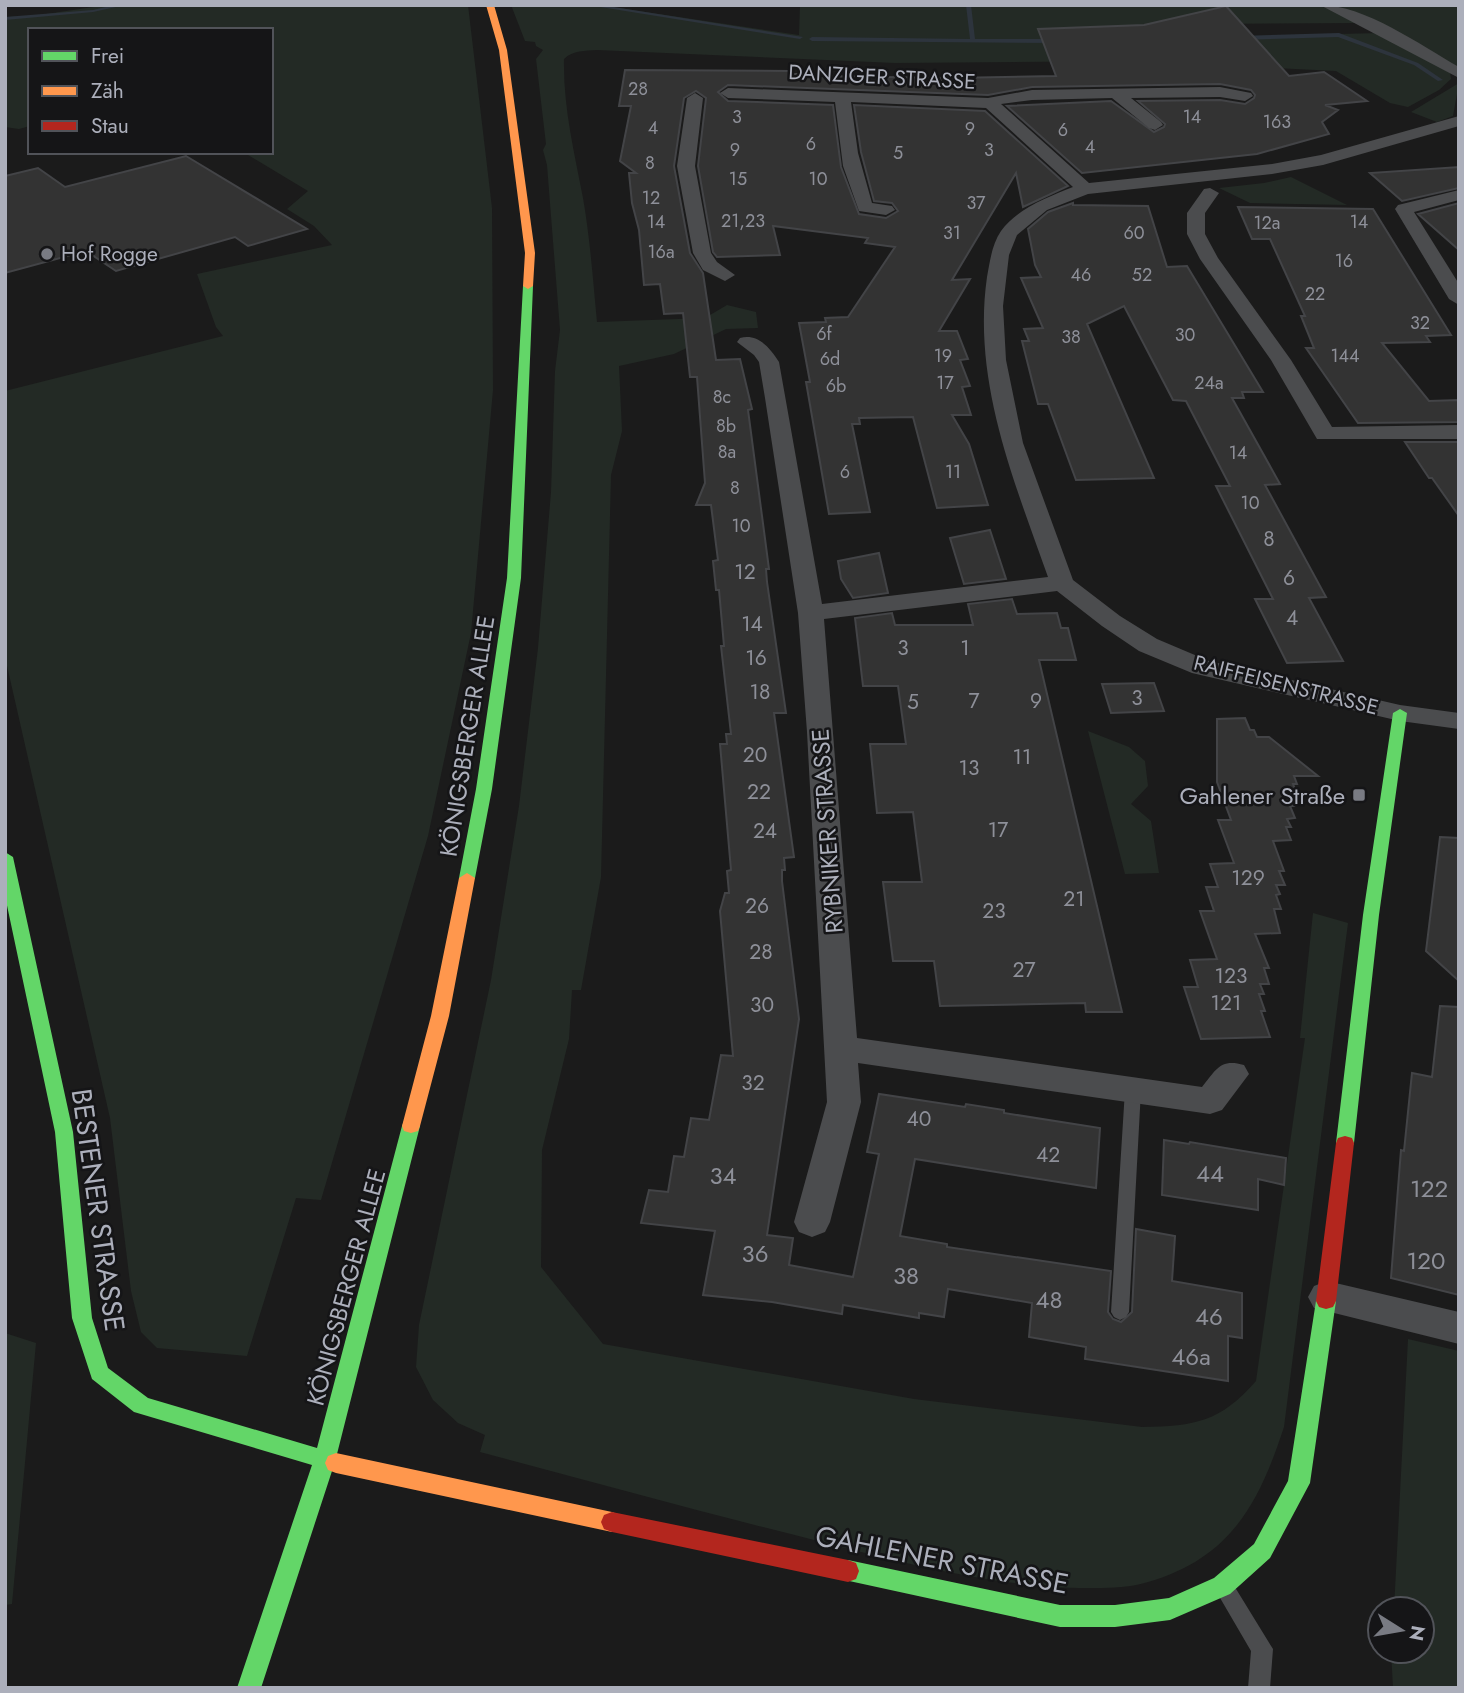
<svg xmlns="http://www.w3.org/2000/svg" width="1464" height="1693" viewBox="0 0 1464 1693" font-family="Jost,sans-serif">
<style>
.green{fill:#232a25}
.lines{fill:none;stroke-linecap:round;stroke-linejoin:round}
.stream{fill:#2d343d;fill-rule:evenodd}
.building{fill:#333;stroke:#434447;stroke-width:2}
.lane{fill:#4b4c4e;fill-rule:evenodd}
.street{fill:#4b4c4e;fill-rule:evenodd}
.fast{fill:#63d668;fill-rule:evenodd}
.slow{fill:#ff974d;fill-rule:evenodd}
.jam{fill:#b3261e;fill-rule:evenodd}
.poi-dot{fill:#797b83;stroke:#151517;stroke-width:2.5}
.labels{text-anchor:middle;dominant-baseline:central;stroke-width:5;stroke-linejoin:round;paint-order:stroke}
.far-number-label{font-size:18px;fill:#8e9099}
.far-street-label{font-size:21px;fill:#acafbb;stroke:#151517}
.far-poi-label{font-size:21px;fill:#acafbb;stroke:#151517;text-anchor:start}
.number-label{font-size:21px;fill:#8e9099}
.street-label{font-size:24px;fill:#acafbb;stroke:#151517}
.poi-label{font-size:24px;fill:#acafbb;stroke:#151517;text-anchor:end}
.near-number-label{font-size:24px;fill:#8e9099}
.near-street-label{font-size:28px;fill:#acafbb;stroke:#151517}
</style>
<rect width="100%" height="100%" fill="#1b1b1b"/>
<!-- green -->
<path class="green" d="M107,5h361l24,203 1,182 -22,243 -43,203 -107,364 -25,-2 -49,158 -90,-8 -16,-16 -10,-41 -21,-173 -105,-461v-266l218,-55 -7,-9 -19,-53 135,-29 -18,-19 -27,-17 21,-18 -65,-39h28v-122h-241v96l-11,3 -14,-2v-110l27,-1z
M511,5h88l200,30 1,-30h522l39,18 -165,1 10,13 176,-4 68,40 1,6 -12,11 -31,17 -18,-4 -54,-32 -209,-10 -232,2 -298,-13c-12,1 -24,0 -33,9 -1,47 10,92 19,139 7,40 10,82 14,124l108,-4 22,-13 29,7 2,16 -32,1 -52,25 -55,12 3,65 -11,44 -10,402 -20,113h-9l-3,49 -27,111 -1,117 62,77 311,55 228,28c54,-1 78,-5 114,-46l49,-343h-5l13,-125 35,10 -64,504c-25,76 -53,131 -136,155 -22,7 -46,6 -69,6 -90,-2 -179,-26 -265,-48 -112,-28 -223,-58 -334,-88l5,-17 -27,-12 -25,-23 -17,-33 3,-42 72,-345 28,-174 19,-158 13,-156 4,-121 5,-41 -13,-165 -4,-15 3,-6 -10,-85 7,-9 -7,-4 -1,-4 -10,-1z
M1334,5h125v65l-67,-37z
M1459,83l-6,33 -16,6 -26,-10z
M1291,177l56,28 -97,-2 -31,-15 45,-5z
M1088,731l41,16 16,14 3,25 -17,18 20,17 8,52 -34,1z
M5,1333l31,10 -24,261 -7,1z
M1408,1339l51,12v337h-66l-2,-37h31v-42h-28z"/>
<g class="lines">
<!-- stream -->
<path class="stream" d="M114,5h11l-32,7 -88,8v-3l88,-7z
M588,5h13l202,32 -3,2z
M966,5h5l4,34h81l3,2 -3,2 -244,-2 -3,-2 3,-2 158,2z
M1339,33l79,30 25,17 -5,1 -24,-16 -76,-28 -98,3 -3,-2 3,-2z"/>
</g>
<!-- building -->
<path class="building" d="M1226,6l63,70 35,-4 43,29 -42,4 13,5 -16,12 7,12 -72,20 -175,19 -75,-67 104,-5 43,31 10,-5 1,-3 -27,-23 82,-1 25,4 9,-6 1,-3 -4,-5 -31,-6 -188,3 -44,8 -260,-10 -10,7 10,9 105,4 8,62 18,47 27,4 12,-7 -6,-8 -18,-2 -13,-49 -7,-47 131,6 83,75 -45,21 -7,-34 -64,107 18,-1 -31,52h18l11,28 -8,1 10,26 -8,1 9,28h-19l17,29 19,61 -51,3 -24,-91 -54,1 1,6h-8l18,88 -41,2 -23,-132h4l-11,-59 27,-1 -1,-4 23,-1 47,-70 -30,-4 3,-5 -95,-12 7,29 -63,2 -4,-5 -15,-86 8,-68 -10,-7 -12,7 -10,68 16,87 13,20 13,87 24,-1 12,50 -4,1 21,159h-3l1,13 19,131h-12l20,144 -10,1 1,12h-3v11l17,138 -32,216 26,3 -4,27 64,12 26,-123 -12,-2 12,-58 86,13 1,-3 38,6v3l96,15 -4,60 -181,-29 -15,77 47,8v3l164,24 -3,41 5,7 8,3 11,-10 4,-83 39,7 -3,45 70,12v45l-14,-2v45l-143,-22 1,-12 -57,-10 3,-34 -84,-14 -4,28 -25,-4v5l-76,-13 -1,9 -70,-12 -69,-7 12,-64 -74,-8 8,-33 19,2 6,-36 10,1 7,-39 18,2 12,-65 12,1 -13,-145 5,-18h4l-2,-22 4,-1 -11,-126h7l-1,-10h5l-10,-88h3l-5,-56h-3l-3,-29 5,-1 -7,-55h-15l9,-22 -8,-106h-7l-7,-64 -19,1 -4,-30 -16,1 -5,-55 -7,-27 -3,-30h7l-16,-12 11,-55h-12l6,-36 166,1v3h28v2l131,2 106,-2 -18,-47 106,-4z
M186,156l121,73 -59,17 -13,-9 -119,34 -30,-20 -81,22v-97l33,-8 27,19z
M1459,167v21l-57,13 -32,-28z
M1073,203v2l75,1 19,61 20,-1 76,126h-21l2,6h-12l48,86 -15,1 61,112 -17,1 34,63 -56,2 -32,-64h18l-57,-113h14l-44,-85 -13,-1 -49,-94 -37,18 67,154 -78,2 -28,-76h-10l-16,-63h7l-5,-12 19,-1 -22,-50 20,-1 -6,-12 -7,-36 20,-17z
M1459,203v47l-41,-36z
M1238,207l135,2 78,126 -25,1 4,6 -48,1 47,58 30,-1v22l-101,1 -52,-75h8l-13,-32h4l-35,-77h-18z
M1405,442h54v74l-27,-38h-3z
M990,530l16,49 -42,5 -14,-46z
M879,553l9,40 -35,5 -12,-19 -3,-18z
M1012,599l5,15 40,-1 4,15h7l8,32h-37l83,352h-36l-1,-9 -145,3 -6,-45h-41l-10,-79h39l-9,-70 -36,1 -7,-69h36l-8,-58h-35l-8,-68 37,-5 3,12h78l-5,-21z
M1154,683l10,28 -53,2 -9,-29z
M1245,718l5,12h4l3,7h12l49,39h-24l3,8h-4l5,13h-8l4,9h-4l5,12 -8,1 4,8h-5l5,13 -18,1 11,30h-5l6,14h-9l4,9 -4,1 5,14h-7l6,24 -25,1 14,34h-5l5,16h-9l4,10h-5l6,17h-4l9,26 -69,2 -17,-52h14l-8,-27 27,-1 -17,-48h14l-8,-24h12l-8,-23 24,-1 -16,-43h13l-14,-38v-63z
M1440,837l19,1v143l-33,-30z
M1440,1006l19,1v288l-68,-17 10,-128 3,1 8,-78 20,4z
M1164,1140l25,4 1,-2 96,16 -2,27 -26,-6v31l-96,-15z"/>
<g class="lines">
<!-- lane -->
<path class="lane" d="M1133,1084l6,2 2,4 -12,222 -3,5 -6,3 -6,-3 -3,-5 14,-222 2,-4z
M1226,1581l7,3 40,65 -3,39h-22l3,-37 -35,-60 3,-7z"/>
<!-- street -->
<path class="street" d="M1320,5c45,0 100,40 139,62v11z
M1220,87l31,6 2,3 -8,5 -25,-4 -89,1 30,24 2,3 -8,5 -6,-2 -37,-30 -80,2 -31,4 88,79 183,-19 49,-9 138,-39v10l-136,39 -51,9 -184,20 -41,16 -30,25 -8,20 -6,51 3,54 17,83 50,137 47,36 37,23 52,22 191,44 59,8v16l-59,-8 -208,-48 -53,-22 -37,-25 -45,-35 -233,28 33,419 345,49c14,-17 18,-29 42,-22l5,9 -27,36 -12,4 -352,-51 3,39 -31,120 -5,10 -13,5 -13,-5 -5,-10 33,-120 -20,-370 -9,-119 -33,-215 -6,-36 -5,-7 -17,-13 3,-4c18,-5 30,10 39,24l43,242 226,-27c-34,-96 -76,-196 -61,-300 3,-16 5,-33 14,-46 17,-23 47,-34 72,-44l-87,-79 -135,-6 7,51 14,50 20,3 3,4 -9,5 -27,-4 -16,-45 -8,-64 -107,-4 -8,-5 8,-5 260,10 44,-8z
M695,93l8,5 -8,68 16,87 6,9 18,13 -10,6 -22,-11 -10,-17 -16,-87 10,-68z
M1210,188l9,5 -14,20v21l13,24 73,102 41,67 127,-2v14h-142l-46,-79 -71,-101 -13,-25v-21l17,-24z
M1459,190v10l-45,12 45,72v21l-10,-6 -54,-90 3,-4z
M1327,1281l132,31v32l-145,-36 -6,-11 6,-11z"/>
<!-- fast -->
<path class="fast" d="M528,283l5,3 -12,292 -29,211 -17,89 -8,5 -8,-5 17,-89 31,-211 16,-292z
M1400,709l7,4 -28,202 -25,228 -2,5 -7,2 -7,-2 -2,-5 27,-228 30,-202z
M5,852l8,5 60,275 19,186 16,50 40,30 169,50 85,-322 2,-5 7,-2 7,2 2,5 -83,328 7,2 3,7 -3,7 -12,1 -71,217h-24l75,-223 -178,-53 -42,-33 -20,-61 -17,-186 -50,-236z
M1326,1293l7,2 3,6 -26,182 -40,75 -40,36 -60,26 -55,7h-55l-220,-48 -3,-8 3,-8 8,-3 212,45h55l54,-7 45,-20 40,-34 34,-63 28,-180 3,-6z"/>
<!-- slow -->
<path class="slow" d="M486,5h8l13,45 28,203 -2,33 -5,3 -5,-3 2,-33 -26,-203z
M467,873l8,5 -26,138 -29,110 -2,5 -7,2 -7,-2 -2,-5 29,-110 28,-138z
M336,1453l276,59 8,3 3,7 -3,7 -8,3 -276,-59 -8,-3 -3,-7 3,-7z"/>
<!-- jam -->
<path class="jam" d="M1345,1136l7,2 2,5 -18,158 -3,6 -7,2 -7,-2 -3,-6 20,-158 2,-5z
M612,1512l236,48 8,3 3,8 -3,8 -8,3 -236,-50 -8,-3 -3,-7 3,-7z"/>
</g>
<!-- markers -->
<g class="poi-dot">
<circle cx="47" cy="254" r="7"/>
<rect x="1352" y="788" width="14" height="14" rx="3.5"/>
</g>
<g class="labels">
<!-- far-number labels -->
<g class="far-number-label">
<text x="638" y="89">28</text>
<text x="737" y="117">3</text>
<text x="1192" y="117">14</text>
<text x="1277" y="122">163</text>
<text x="653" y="128">4</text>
<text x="970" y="129">9</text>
<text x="1063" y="130">6</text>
<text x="811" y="144">6</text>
<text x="1090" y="147">4</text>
<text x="735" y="150">9</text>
<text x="989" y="150">3</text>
<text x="898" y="153">5</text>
<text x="650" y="163">8</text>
<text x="738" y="179">15</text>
<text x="818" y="179">10</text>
<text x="651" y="198">12</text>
<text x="976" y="203">37</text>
<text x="743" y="221">21,23</text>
<text x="656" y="222">14</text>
<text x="1359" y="222">14</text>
<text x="1267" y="223">12a</text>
<text x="952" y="233">31</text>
<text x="1134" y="233">60</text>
<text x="661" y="252">16a</text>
<text x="1344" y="261">16</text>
<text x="1081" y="275">46</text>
<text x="1142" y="275">52</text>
<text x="1315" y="294">22</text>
<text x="1420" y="323">32</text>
<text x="824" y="334">6f</text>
<text x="1185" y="335">30</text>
<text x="1071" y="337">38</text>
<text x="943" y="356">19</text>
<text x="1345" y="356">144</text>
<text x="830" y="359">6d</text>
<text x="945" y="383">17</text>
<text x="1209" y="383">24a</text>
<text x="836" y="386">6b</text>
<text x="722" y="397">8c</text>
<text x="726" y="426">8b</text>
<text x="727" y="452">8a</text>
<text x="1238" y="453">14</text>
<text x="845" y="472">6</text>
<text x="953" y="472">11</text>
<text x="735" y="488">8</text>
<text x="1250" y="503">10</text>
<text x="741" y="526">10</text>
</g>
<!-- far-street labels -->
<g class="far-street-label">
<text transform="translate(882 77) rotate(3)">DANZIGER STRASSE</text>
<text transform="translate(1286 685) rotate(14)">RAIFFEISENSTRASSE</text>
</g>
<!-- far-poi labels -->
<g class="far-poi-label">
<text x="61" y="254">Hof Rogge</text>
</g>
<!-- number labels -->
<g class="number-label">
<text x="1269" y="539">8</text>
<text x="745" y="572">12</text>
<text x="1289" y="578">6</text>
<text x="1292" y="618">4</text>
<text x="752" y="624">14</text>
<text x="903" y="648">3</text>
<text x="965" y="648">1</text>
<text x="756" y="658">16</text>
<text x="760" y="692">18</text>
<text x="1137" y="698">3</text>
<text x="974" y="701">7</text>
<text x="1036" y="701">9</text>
<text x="913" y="702">5</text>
<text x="755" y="755">20</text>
<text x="1022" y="757">11</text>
<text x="969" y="768">13</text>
<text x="759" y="792">22</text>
<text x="998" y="830">17</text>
<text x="765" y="831">24</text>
<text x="1248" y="878">129</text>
<text x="1074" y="899">21</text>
<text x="757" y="906">26</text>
<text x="994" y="911">23</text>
<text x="761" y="952">28</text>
<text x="1024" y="970">27</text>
<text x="1231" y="976">123</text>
<text x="1226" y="1003">121</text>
<text x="762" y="1005">30</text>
<text x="753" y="1083">32</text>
<text x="919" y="1119">40</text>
<text x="1048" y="1155">42</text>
</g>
<!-- street labels -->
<g class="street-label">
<text transform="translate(467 736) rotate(-81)">KÖNIGSBERGER ALLEE</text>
<text transform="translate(827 831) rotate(-94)">RYBNIKER STRASSE</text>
<text transform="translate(346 1287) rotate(-75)">KÖNIGSBERGER ALLEE</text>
</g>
<!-- poi labels -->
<g class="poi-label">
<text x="1345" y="795">Gahlener Straße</text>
</g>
<!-- near-number labels -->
<g class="near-number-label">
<text x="1210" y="1173">44</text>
<text x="723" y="1175">34</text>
<text x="1429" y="1188">122</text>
<text x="755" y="1253">36</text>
<text x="1426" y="1260">120</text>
<text x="906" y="1275">38</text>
<text x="1049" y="1299">48</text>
<text x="1209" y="1316">46</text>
<text x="1191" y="1356">46a</text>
</g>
<!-- near-street labels -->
<g class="near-street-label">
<text transform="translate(98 1210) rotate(82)">BESTENER STRASSE</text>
<text transform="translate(942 1560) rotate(11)">GAHLENER STRASSE</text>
</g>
</g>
<!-- border -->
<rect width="1464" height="1693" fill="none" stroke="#acafbb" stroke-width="14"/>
<!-- legend -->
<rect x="28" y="28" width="245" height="126" fill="#151517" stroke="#515359" stroke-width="2"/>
<rect x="42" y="51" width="35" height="10" fill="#63d668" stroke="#515359" stroke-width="2"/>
<text x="91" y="63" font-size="21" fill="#acafbb">Frei</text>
<rect x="42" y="86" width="35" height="10" fill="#ff974d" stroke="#515359" stroke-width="2"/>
<text x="91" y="98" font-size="21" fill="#acafbb">Zäh</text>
<rect x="42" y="121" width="35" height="10" fill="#b3261e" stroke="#515359" stroke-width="2"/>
<text x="91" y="133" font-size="21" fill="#acafbb">Stau</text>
<!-- north arrow -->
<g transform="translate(1401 1630) rotate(101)"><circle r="33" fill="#151517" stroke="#515359" stroke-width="2"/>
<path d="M0-5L12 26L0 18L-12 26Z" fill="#797b83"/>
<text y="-10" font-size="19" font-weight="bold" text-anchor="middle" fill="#acafbb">N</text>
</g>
</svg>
